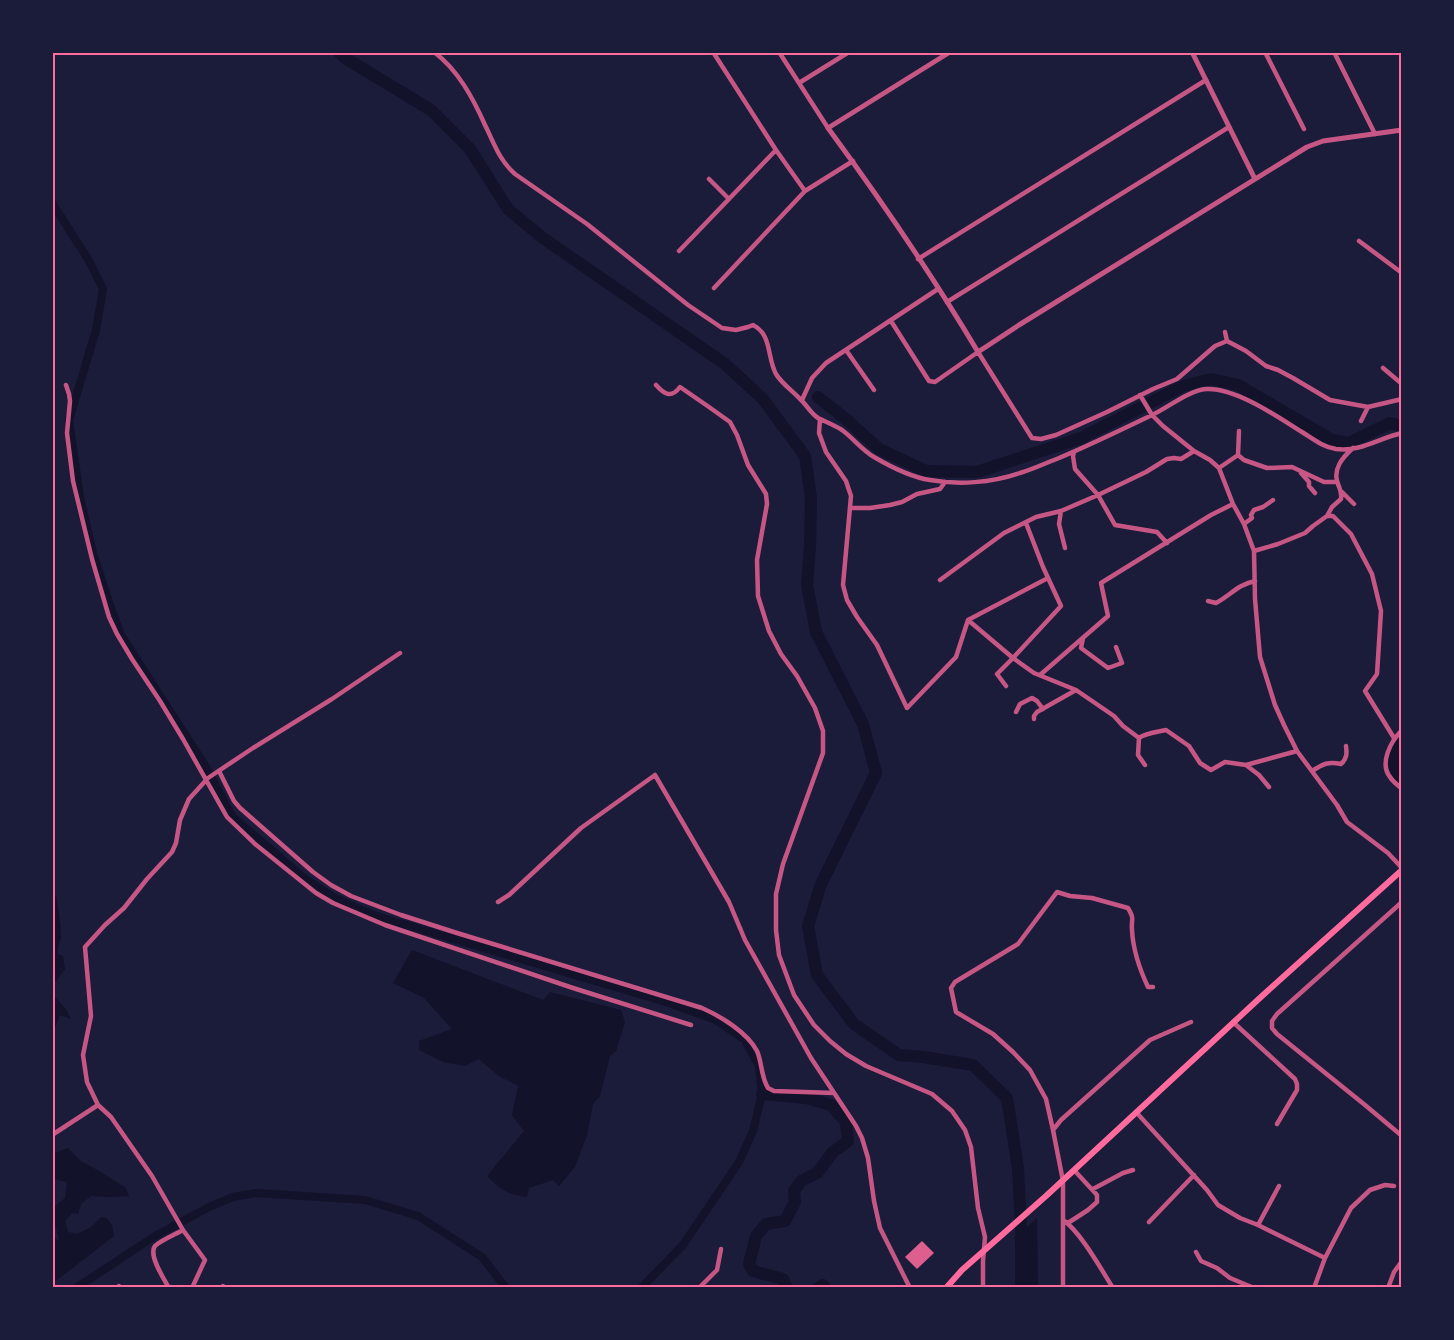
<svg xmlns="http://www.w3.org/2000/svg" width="1454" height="1340" viewBox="0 0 1454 1340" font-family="Ubuntu,sans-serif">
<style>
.water{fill:#12122b}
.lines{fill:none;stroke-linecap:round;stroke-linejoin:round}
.canal{stroke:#12122b;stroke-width:8}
.river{stroke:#12122b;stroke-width:12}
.building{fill:#dd5f8e}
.minor{stroke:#c65784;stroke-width:4.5}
.tertiary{stroke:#c65784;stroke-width:5}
.secondary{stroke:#ff6b9d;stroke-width:6}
.neatline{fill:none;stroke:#ff6b9d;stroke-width:2}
</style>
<rect width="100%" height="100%" fill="#1b1b3a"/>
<!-- water -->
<path class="water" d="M56,896c2,8 6,35 5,42 -2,8 -4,7 -3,16l5,2 2,13 -12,16v10l13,14 5,10 -11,-4 -7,17 -1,-134z
M412,950l131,50 7,-8 71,18 4,12 -9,29 -6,5 -10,40 -7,8 -6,31 -12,32 -16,19 -6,-6 -24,8 -2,9c-19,-2 -27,-8 -40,-21l37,-45 -12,-16 6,-29 -19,-10 -20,-17 -14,7 -22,-4 -24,-12v-9l33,-12 -28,-31 -31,-15z
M68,1148l13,13 18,10 27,17 3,8 -18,1 -20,-1 -10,8 -3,10 -6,-1 -7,8 3,11 9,2 14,-7 10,-10 6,1 5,7 2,11 -61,47v-45l6,2 -4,-16 -2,-3v-13l12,-10 2,-16 -9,-2 -5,-2v-17l2,-8z
M1037,1218l1,69h-23v-49z"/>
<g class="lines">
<!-- canal -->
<path class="canal" d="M52,203l36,56 15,30 -7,41 -27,90 11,77 13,56 19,58 9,24 85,132 26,49 72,62 31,20 38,17 296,88 47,17 29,20 14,26 3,28 -9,37 -14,31 -56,83 -42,43
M76,1288l79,-52 54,-29 24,-10 23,-4 109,7 53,16 64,41 24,31"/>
<!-- river -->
<path class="river" d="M339,52l6,6 86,52 39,39 38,60 35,29 182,126 38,35 42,57 6,42 -1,48 -3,39 9,47 47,92 13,49 -55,111 -13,42 9,49 37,49 45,31 24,2 50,8 34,33 11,70 4,80
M818,397l29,23 32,29 47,22 51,1 104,-34 102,-52 28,-7 27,6 94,55 17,3 41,-20 12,3
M1402,744l-8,10c0,10 0,19 8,25
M762,1094l44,4 25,7 15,17 2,19 -15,11 -16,21 -16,8 -7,10 1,11 -10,19 -19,3 -10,12 -7,28 4,7 30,8 4,9
M818,1288l5,-3 2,3"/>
</g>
<!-- building -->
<path class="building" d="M922,1241l12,12 -17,16 -12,-12z"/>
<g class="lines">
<!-- minor -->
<path class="minor" d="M434,52c24,18 39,46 51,73 9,18 14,35 30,49l72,50 101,81 34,23 14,2 12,-3 5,-2c19,9 14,33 23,49 6,10 17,17 24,25 7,6 10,14 18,19 8,4 16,7 24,12 11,8 20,20 32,27 17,10 36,20 56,23 28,5 62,3 90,-7 13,-4 26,-10 39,-15 31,-13 62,-28 93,-43 15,-7 38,-25 54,-26 29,-2 72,28 96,43 11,7 21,15 34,17 25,3 43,-11 66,-16
M713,52l63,98 29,41
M779,52l49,76
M1265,52l39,77
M1334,52l41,82
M799,83l50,-31
M709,179l20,20
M1359,241l43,32
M679,251l97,-101
M918,259l288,-179
M714,288l91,-97 48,-30
M947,302l282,-175
M891,321l38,60 6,1 43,-30 54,86 9,1 15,-4 51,-23 46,-23 24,-10 38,-33 12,-5 19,10 20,15 12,4 15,8 37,22 38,7 34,-8
M1225,332l2,9
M846,350l28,40
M1383,368l19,16
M66,385l3,9 1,7 -3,32 6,48 19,78 17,58 8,17 15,25 28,42 23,38 44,78 28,27 61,49 17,10 52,22 188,63 118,37
M656,385c8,9 15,14 24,2l29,20 21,15 7,13 11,30 18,29 1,10 -10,56 1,36 11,35 12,23 16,22 18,32 8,23v22l-40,111 -7,30v36l3,25 15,40 20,30 16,16 16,13 20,12 66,28 20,17 13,19 6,17 7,61 7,29 -2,24v27
M1140,395l12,20 11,11 31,25 16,9 9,8 14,36 11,20 10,27 1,48 5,58 15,48 9,20 13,26 40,54 10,17 41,31 14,15
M802,400l10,-22 14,-15 112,-74
M820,419l-1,14 7,19 20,29 5,15 -8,89 4,15 10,17 20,28 30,63 49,-51 12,-37 80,-42
M1361,421l7,-14
M1074,452l-1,4 2,13 23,26 17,30 42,7 10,11
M1238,455l6,5 23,8 25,-1 32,15h13
M1219,468l19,-13 1,-24
M1301,473l8,9v4l6,7
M1342,492l12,12
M850,508h20l20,-3 12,-3 15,-8 23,-5 5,-7
M1061,511l-2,13 6,24
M1327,516h6l18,18 21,40 9,37 -4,63 -12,17 29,47
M1244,524l8,-6 -1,-3 3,-5 9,-3 10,-7
M1254,551l24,-7 27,-11 8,-7 14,-10 5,-9 9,-8c1,-7 -1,-9 -3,-15 -6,-15 5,-27 15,-36
M940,580l64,-47 32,-16 25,-6 37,-16 48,-23 21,-13 7,-1 7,1 13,-8
M1208,601l8,2c15,-8 21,-18 39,-22
M968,620l45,38 21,15 42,17 38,26 9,10 16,12 -1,17 7,10
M1083,638l-2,10 27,20 14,-5 -6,-16
M1040,675l68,-59 -7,-33 110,-68 22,-11
M1006,686l-9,-12 16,-16 48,-52 -18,-39 -17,-44
M1016,712l4,-8 12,-6 5,3 6,8
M1034,719v-3l3,-4 39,-22
M1402,730c-11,11 -23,33 -12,47 3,5 8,8 12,12
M1139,738c7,-5 18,-6 27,-8l23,16 11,17 11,7 14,-8 21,3 13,10 10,12
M1246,765l51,-14
M219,771l15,30 6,7 73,64 18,13 20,11 50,19 56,18 245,75c18,8 45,24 55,43 5,11 4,26 11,37l6,3 60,2
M1312,771c11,-7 16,-10 29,-7 6,-5 6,-11 5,-18
M498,902l11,-7 72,-67 74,-53 74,127 16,38 66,118 45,68 6,12 6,20 6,43 6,27 30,60
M1402,902l-125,112 -5,7v7l5,6 88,71 37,31
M1233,1022l62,57 2,5v6l-20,34
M1136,1112l71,78 11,15 22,13 18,7 67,33
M1053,1130l8,-10 89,-80 41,-18
M52,1135l46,-30
M1093,1189l30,-16 10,-3
M1063,1220c17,11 38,49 50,68
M1149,1222l45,-47
M1068,1223l20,-13 9,-8v-7l-23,-25
M1258,1225l21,-39
M1196,1252l5,9 16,7 13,10 24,10
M119,1286l1,2
M169,1288c-5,-9 -21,-33 -14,-42 5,-5 21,-12 28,-16
M192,1288l13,-28 -22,-30 -31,-54 -41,-59 -13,-12 -11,-23 -4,-27 8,-39 -6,-69 20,-22 19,-17 23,-29 25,-27 4,-9 4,-23 9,-21 19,-21 45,-30 79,-49 68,-46
M222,1288l1,-2
M699,1288l18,-18 4,-21
M1063,1288v-107l-10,-51 -7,-31 -16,-29 -17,-18 -20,-18 -37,-22 -5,-24 4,-6 63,-38 39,-52 13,4 22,2 36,10c7,12 3,10 4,22 1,20 8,40 16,57h5
M1314,1288l11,-30 26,-50 19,-18 15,-5 9,1
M1388,1288l6,-16 8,-11"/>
<!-- tertiary -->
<path class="tertiary" d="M950,52l-122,76c53,72 104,147 150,224l41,-27 288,-178 16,-6 79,-11
M1192,52l63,127"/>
<!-- secondary -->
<path class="secondary" d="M946,1288l16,-18 84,-74 216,-200 140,-126"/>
</g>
<!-- border -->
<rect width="1454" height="1340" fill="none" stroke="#1b1b3a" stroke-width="108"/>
<rect x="54" y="54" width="1346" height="1232" class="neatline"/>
</svg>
